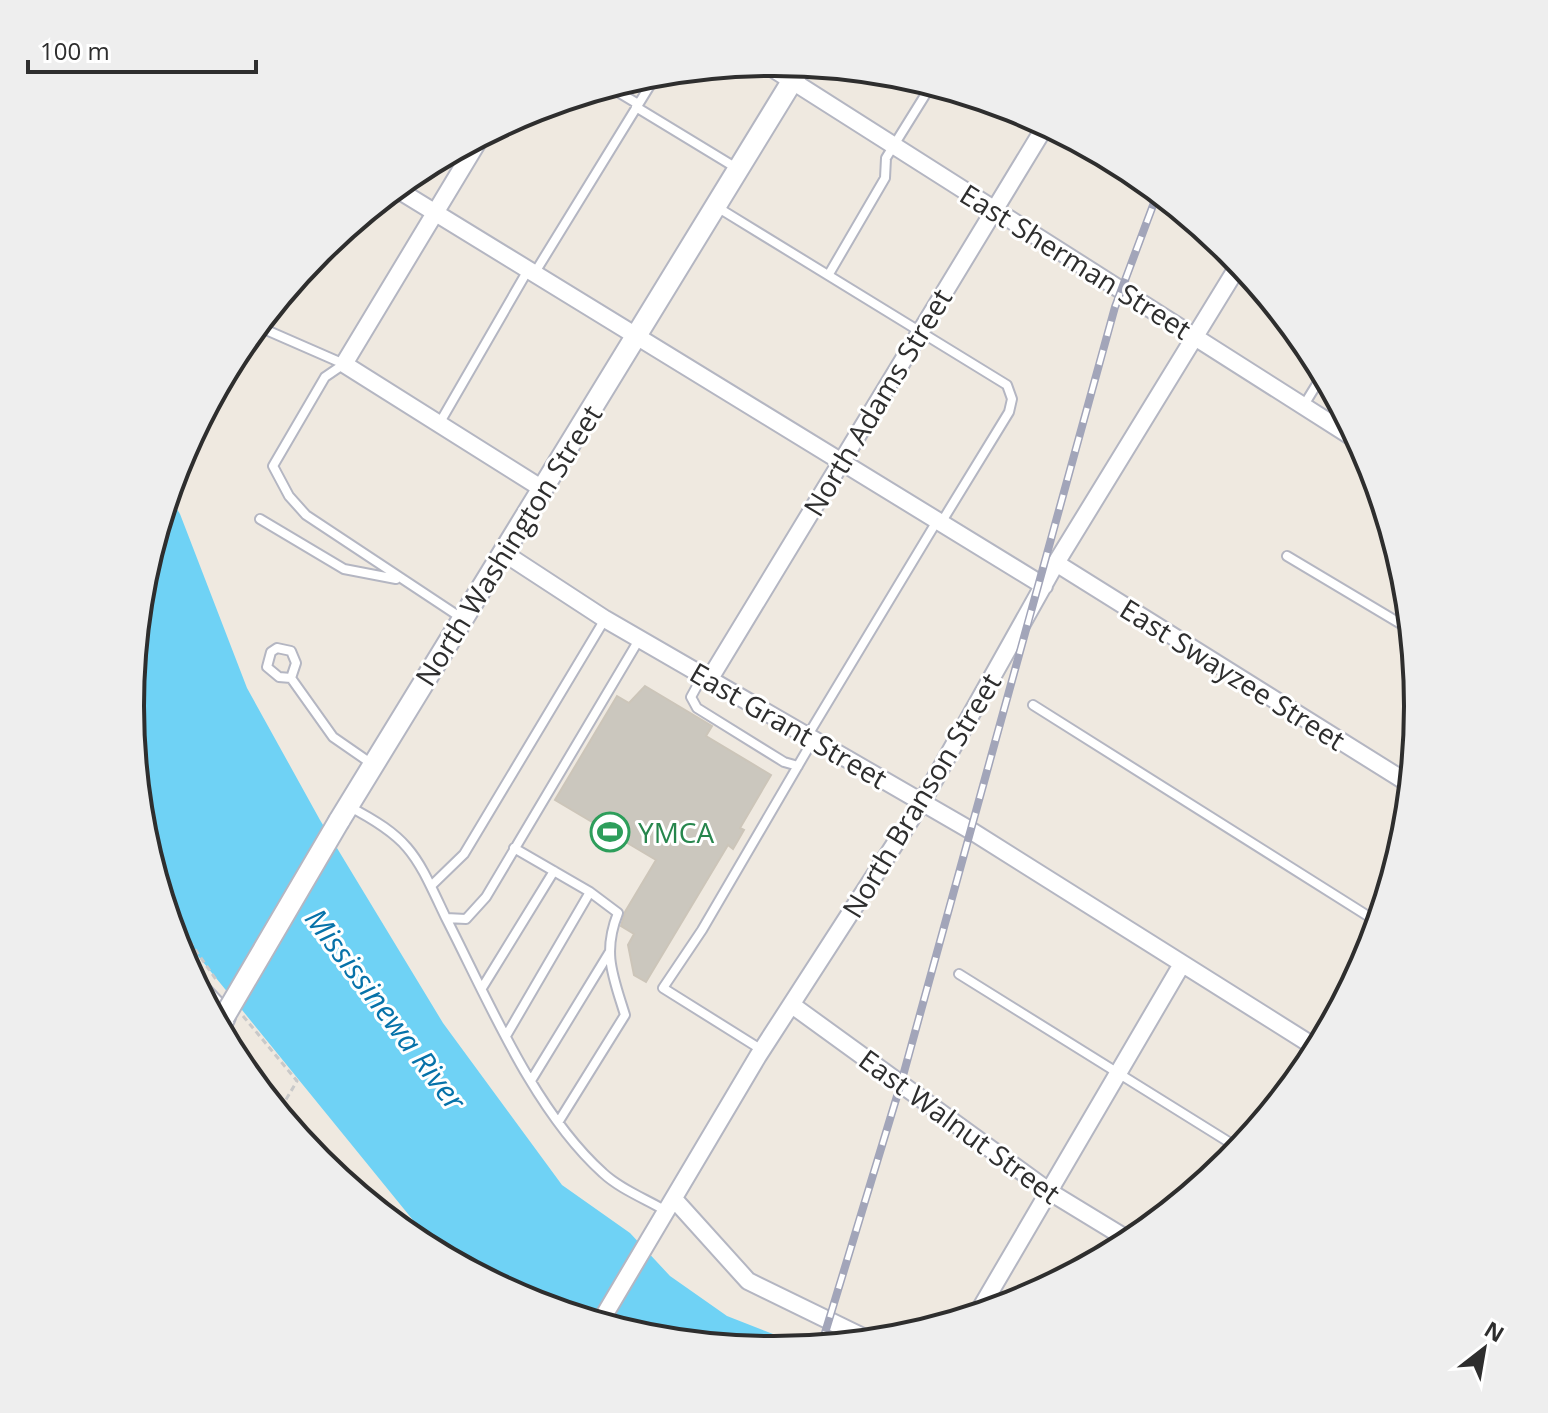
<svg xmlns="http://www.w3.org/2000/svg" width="1548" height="1413" viewBox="0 0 1548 1413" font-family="'Open Sans',sans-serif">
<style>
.water{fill:#6fd2f5}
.building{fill:#cbc7be;stroke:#ccc5b9;stroke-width:2}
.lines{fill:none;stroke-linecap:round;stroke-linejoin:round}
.service-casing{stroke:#b4b6c2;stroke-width:12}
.minor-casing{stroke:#b4b6c2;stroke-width:20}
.tertiary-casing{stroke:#b4b6c2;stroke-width:24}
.secondary-casing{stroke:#b4b6c2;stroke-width:26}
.path{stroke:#c9c9c9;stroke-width:3;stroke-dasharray:6 4;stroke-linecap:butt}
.service{stroke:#fff;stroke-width:8}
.minor{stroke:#fff;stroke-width:16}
.tertiary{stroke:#fff;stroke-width:20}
.secondary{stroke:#fff;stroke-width:22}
.rail-casing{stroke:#a2a5b9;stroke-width:8}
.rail{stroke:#fff;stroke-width:5;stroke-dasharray:15;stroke-linecap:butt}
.tertiary-bridge-casing{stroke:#b4b6c2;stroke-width:24;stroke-linecap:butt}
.tertiary-bridge{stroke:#fff;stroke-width:20}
.labels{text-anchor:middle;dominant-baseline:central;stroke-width:6;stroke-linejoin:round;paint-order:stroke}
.street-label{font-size:28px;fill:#2e2e2e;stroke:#fff}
.leisure-label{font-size:28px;fill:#27864d;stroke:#fff;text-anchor:start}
.water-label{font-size:30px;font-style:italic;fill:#0672a9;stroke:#fff}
.rim{fill:none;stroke:#2e2e2e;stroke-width:4}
</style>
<rect width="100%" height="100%" fill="#efe9e0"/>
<!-- water -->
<path class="water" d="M168,495l12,19 67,174 73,132 123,203 119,162 68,48 40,43 57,40 82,32 -35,3 -126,-12 -121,-37 -84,-45 -275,-338 -26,-87 -12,-126 12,-126z"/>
<!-- building -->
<path class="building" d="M645,686l67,40 -6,10 65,39 -31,53 4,2 -11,19 -5,-4 -82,137 -12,-7 -6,-30 6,-11 -13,-8 4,-14 31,-52 -101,-60 62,-104 12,7z"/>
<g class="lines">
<defs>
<path id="service" d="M608,86l30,18
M636,107l102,62
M717,207l290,178 5,14 -3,13 -68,111
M534,274l123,-200
M829,274l56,-96 1,-20 46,-74
M257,326l87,38
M344,364l-19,13 -52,89 16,30 17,19 154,102
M1304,405l19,-31
M439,424l89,-154
M260,519l84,50 52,10
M1287,556l124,74
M703,675l-12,22 6,11 87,54 14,4
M291,678l-12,-1 -12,-10 4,-15 6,-4 14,3 5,12 -5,15 42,59 39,27
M1033,705l346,218
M808,735l129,-214
M348,806c64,33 68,49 98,112l20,1 20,-22 154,-259
M514,848l76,44 28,21c-16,40 -5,63 7,102l-66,106
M431,886l33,-32 141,-235
M446,918c42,82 88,193 157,255 17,16 43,26 63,38
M959,974l281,175
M482,988l72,-117
M506,1036l84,-144
M762,1050l-99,-62 39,-58 111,-190
M532,1079l77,-126"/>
<path id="minor" d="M764,63l596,379
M482,135l-138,229 197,124
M395,188l649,398
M504,553l101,66 365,211 348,219
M1056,563l355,222
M709,680l337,-555
M792,1005l258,187 82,50
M674,1199l74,82 123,60
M976,1316l206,-352
M599,1324l159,-268 164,-254 134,-239 184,-300"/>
<path id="tertiary" d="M339,821l463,-756"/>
<path id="secondary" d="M200,992l24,25 -6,10"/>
</defs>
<!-- service casing -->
<use href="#service" class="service-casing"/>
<!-- minor casing -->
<use href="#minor" class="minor-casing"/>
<!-- tertiary casing -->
<use href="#tertiary" class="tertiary-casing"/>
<!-- secondary casing -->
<use href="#secondary" class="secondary-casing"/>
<!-- path -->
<path class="path" d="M172,932l16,7 29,42
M243,1016l54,65 -19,32"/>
<!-- service -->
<use href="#service" class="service"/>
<!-- minor -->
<use href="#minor" class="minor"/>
<!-- tertiary -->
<use href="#tertiary" class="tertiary"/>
<!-- secondary -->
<use href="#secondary" class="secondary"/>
<defs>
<path id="rail" d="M821,1346l80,-263 214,-776 43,-115"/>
</defs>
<!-- rail casing -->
<use href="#rail" class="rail-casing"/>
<!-- rail -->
<use href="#rail" class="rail"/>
<defs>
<path id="tertiary-bridge" d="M224,1017l115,-196"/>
</defs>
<!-- tertiary-bridge casing -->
<use href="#tertiary-bridge" class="tertiary-bridge-casing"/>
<!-- tertiary-bridge -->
<use href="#tertiary-bridge" class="tertiary-bridge"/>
</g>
<!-- icons -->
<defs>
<symbol id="stadium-ring" viewBox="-11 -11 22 22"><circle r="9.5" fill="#fff" stroke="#2e9e5b" stroke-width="1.5"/><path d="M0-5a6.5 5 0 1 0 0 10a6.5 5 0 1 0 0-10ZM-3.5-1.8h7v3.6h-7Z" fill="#2e9e5b"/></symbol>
</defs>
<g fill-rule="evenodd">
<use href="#stadium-ring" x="588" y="810" width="44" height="44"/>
</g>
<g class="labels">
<!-- street labels -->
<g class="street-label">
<text transform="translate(1076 261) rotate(32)">East Sherman Street</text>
<text transform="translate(877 402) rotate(-59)">North Adams Street</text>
<text transform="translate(508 545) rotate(-58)">North Washington Street</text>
<text transform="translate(1233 674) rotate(32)">East Swayzee Street</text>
<text transform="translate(789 725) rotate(30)">East Grant Street</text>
<text transform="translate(921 795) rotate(-59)">North Branson Street</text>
<text transform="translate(960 1126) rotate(36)">East Walnut Street</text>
</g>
<!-- leisure labels -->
<g class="leisure-label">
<text x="638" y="832">YMCA</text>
</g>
<!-- water labels -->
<g class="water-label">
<text transform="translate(386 1009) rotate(53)">Mississinewa River</text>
</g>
</g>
<!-- crop -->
<path d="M0 0H1548V1413H0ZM144 706a630 630 0 1 1 1260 0a630 630 0 1 1-1260 0Z" fill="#eee" fill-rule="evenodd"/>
<path class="rim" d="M144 706a630 630 0 1 1 1260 0a630 630 0 1 1-1260 0Z"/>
<!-- north arrow -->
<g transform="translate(1484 1349) rotate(31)" stroke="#ffffff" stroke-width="6" paint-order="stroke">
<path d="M0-6L14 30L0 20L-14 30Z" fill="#2e2e2e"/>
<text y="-12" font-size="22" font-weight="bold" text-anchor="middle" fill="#2e2e2e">N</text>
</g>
<!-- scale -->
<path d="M28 60v12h228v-12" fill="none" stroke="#2e2e2e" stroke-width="4"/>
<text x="40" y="60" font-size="24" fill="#2e2e2e" stroke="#ffffff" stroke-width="6" paint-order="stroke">100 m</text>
</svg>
